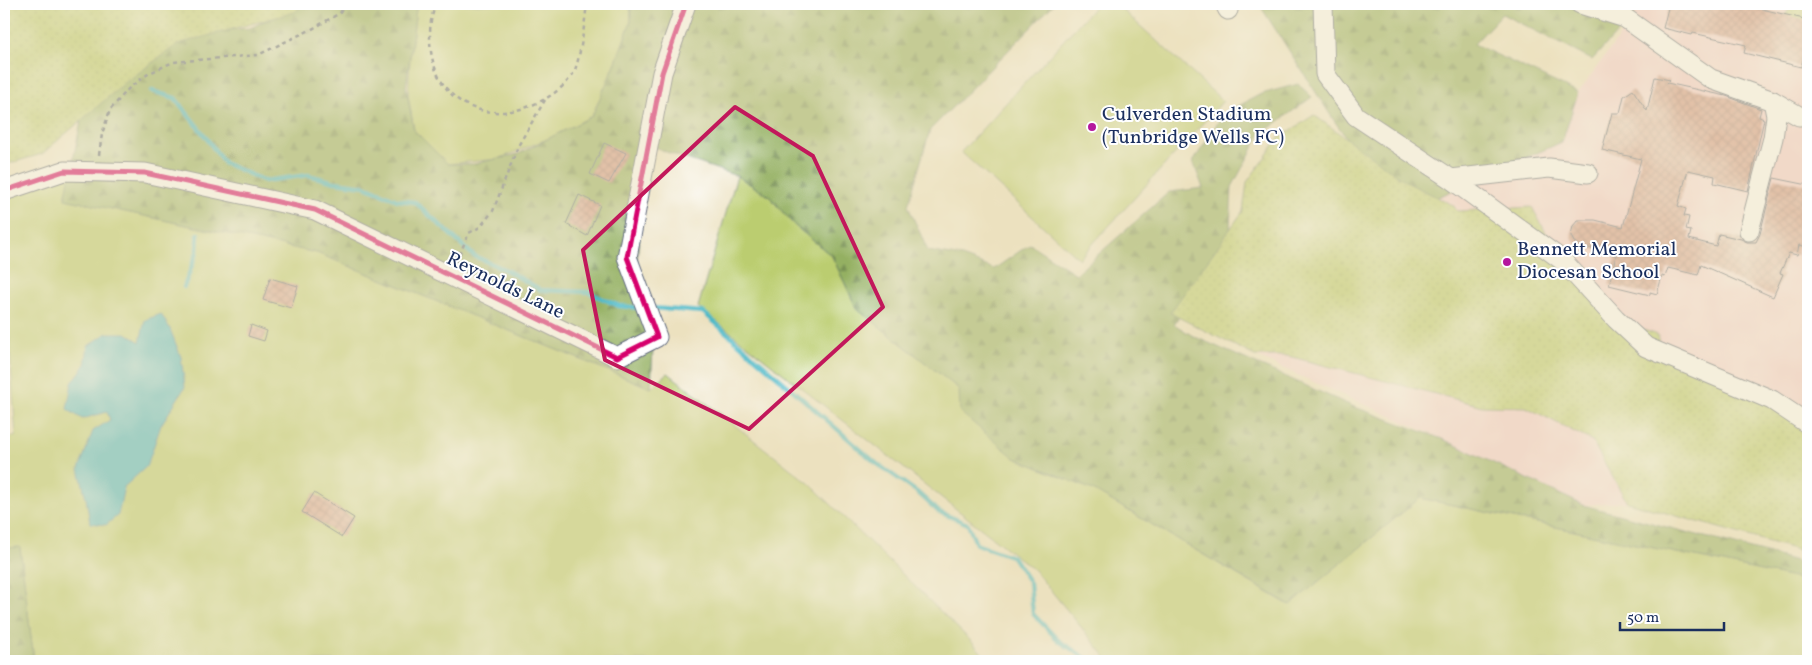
<svg xmlns="http://www.w3.org/2000/svg" width="1812" height="665" viewBox="0 0 1812 665" font-family="Vollkorn,serif">
<style>
.built{fill:#f7cfd3}
.green{fill:#bbcd70;stroke:#6b7e67}
.forest{fill:url(#forest-firs);stroke:#587060}
.park{fill:url(#park-dots);stroke:#6b7e67}
.water{fill:#4bb8c6;stroke:#337492}
.lines{fill:none;stroke-linecap:round;stroke-linejoin:round}
.stream{stroke:#4bb8c6;stroke-width:4.5}
.building{fill:url(#building-cross-hatch)}
.minor-casing{stroke:#646d80;stroke-width:21}
.path{stroke:#646d80;stroke-width:2.5;stroke-dasharray:4 4;stroke-linecap:butt}
.minor{stroke:#fff;stroke-width:19}
.cycleway-casing{stroke:#fff;stroke-width:8}
.cycleway{stroke:#d6006c;stroke-width:5}
.marked{fill:none;stroke:#c2185b;stroke-width:4;stroke-linejoin:round}
.poi-dot{fill:#b5179e;stroke:#fff;stroke-width:2}
.labels{text-anchor:middle;dominant-baseline:central;stroke-width:4;stroke-linejoin:round;paint-order:stroke}
.poi-label{font-size:20px;fill:#1b2f5e;stroke:#fff;text-anchor:start}
.street-label{font-size:20px;fill:#1b2f5e;stroke:#fff}
</style>
<defs>
<pattern id="forest-firs" width="22" height="20" patternUnits="userSpaceOnUse" patternTransform="scale(1.25)"><rect width="22" height="20" fill="#94b062"/><path d="M5 1l3.5 6h-7zM16 11l3.5 6h-7z" fill="#789054"/></pattern>
<pattern id="park-dots" width="8" height="8" patternUnits="userSpaceOnUse" patternTransform="scale(1.25)"><rect width="8" height="8" fill="#bbcd70"/><path d="M2 2h.1M6 6h.1" fill="none" stroke="#a0b063" stroke-width="1.8" stroke-linecap="round"/></pattern>
<pattern id="building-cross-hatch" width="8" height="8" patternUnits="userSpaceOnUse" patternTransform="scale(1.25)"><rect width="8" height="8" fill="#d59a8c"/><path d="M0 0l8 8M0 8l8-8" fill="none" stroke="#ac7e76"/></pattern>
</defs>
<rect width="100%" height="100%" fill="#fff"/>
<filter id="ink" filterUnits="userSpaceOnUse"><feTurbulence type="fractalNoise" baseFrequency=".02" numOctaves="2"/><feDisplacementMap in="SourceGraphic" scale="10" xChannelSelector="R" yChannelSelector="G"/><feConvolveMatrix kernelMatrix="1 2 1 2 8 2 1 2 1" color-interpolation-filters="sRGB"/></filter>
<filter id="wash" filterUnits="userSpaceOnUse"><feTurbulence type="fractalNoise" baseFrequency=".0096" numOctaves="4" result="noise"/><feDisplacementMap in="SourceGraphic" scale="20" xChannelSelector="R" yChannelSelector="G"/><feGaussianBlur stdDeviation="1.12" result="paint"/><feColorMatrix in="noise" values="0 0 0 0 0 0 0 0 0 0 0 0 0 0 0 0 0 1.4 0 .05"/><feComposite in="paint" operator="in"/></filter>
<g filter="url(#wash)">
<rect width="100%" height="100%" fill="#ece1bf"/>
<!-- built -->
<path class="built" d="M1646,4h162v549l-181,-51 -44,3 -138,-65 -190,-84 -85,-43 73,-102 4,-29 32,-44 35,-23 94,68 154,-41 16,-49 59,-81z"/>
<!-- green -->
<path class="green" d="M414,4h216l1,17 -15,41 -24,54 -40,21 -54,22 -51,5 -33,-34 -6,-35 2,-39 6,-47z
M1097,4h19l107,97 -144,158 -118,-107z
M70,175l-4,24 251,54 334,135 17,-15 142,111 162,158 17,19h-955l-14,-113h-16v-109l12,-3 -7,-98 -5,-26v-116z
M737,176l32,20 25,29 38,31 25,53 102,80 56,69 78,32 196,115 131,-107 388,83v80h-699l-75,-91 -336,-263z"/>
<!-- forest -->
<path class="forest" d="M300,4h114l2,5 -10,78 8,43 34,34h26l44,-10 74,-38 24,-54 15,-41v-17h423l-124,126 -22,76 20,45 34,6 32,12 36,-25 46,30 93,-82 34,-4 -10,-26 30,-48 38,-20 37,-10 14,13 -52,38 -28,52 -3,64 -55,73 19,12 159,70 93,34 138,65 225,59v17l-388,-83 -130,107 -197,-115 -78,-32 -55,-46 -1,-23 -102,-80 -25,-53 -38,-31 -25,-29 -32,-20 -71,-24 -17,-8 -14,135 19,51 -3,58 -334,-135 -252,-54 22,-107 64,-55 99,-9z
M1259,4h385l-52,56 -90,-46 -28,30 104,49 -16,49 -162,72 -67,-95z
M20,547l14,114h-30v-113z"/>
<!-- park -->
<path class="park" d="M4,4h300l-9,8 -117,32 -52,38 -84,72 -38,11z
M1794,4h14v19l-24,-7z
M1314,115l94,68 45,22 4,6 75,-4 35,64 62,53 30,12 -3,16 152,61v140l-181,-51 -35,-61 -66,-34 -44,-1 -194,-50h-33l-85,-43 73,-102 4,-29 32,-44z"/>
<!-- water -->
<path class="water" d="M161,314l9,15 11,28 4,30 -24,38 -14,41 -23,21 -6,28 -12,10 -16,-2 -4,-25 -7,-29 14,-38 17,-11 -3,-8 -25,7 -15,-10 5,-26 13,-18 3,-19 19,-13h19l14,9 5,-22z"/>
<g class="lines">
<!-- stream -->
<path class="stream" d="M152,91l23,7 30,38 19,27 41,18 43,-6 27,7 30,4 32,14 18,2 59,54 32,14 35,20 47,2 31,14 23,2
M184,287l13,-35 1,-18
M652,308l51,4 173,151 41,29 22,20 29,12 8,20 37,13 17,26 3,31 26,27 25,16v4"/>
</g>
<g id="blocks">
<!-- building -->
<path class="building" d="M1669,4h72l67,16v38l-4,-1 -3,10 -57,-14 2,-8 -53,-12 -1,2 -29,-7z
M1655,77l15,3 -3,3 59,13 35,13 -2,8 5,2 -16,72 -34,-8 1,-7 -27,-6 -10,36 8,3 -2,7 5,1 -3,13 5,1 -2,8 27,7 3,-12 22,5 6,3h9l4,-8 14,-56 34,7v62l-9,-2 -2,10 -8,-2 -9,20 3,1 -10,23 -72,-32 -3,10 -30,-7 -3,9 -3,-1 -5,18 -7,-2v3l-41,-10 7,-30 -32,-8 -10,-5 -3,-6 2,-10 5,-6h17l28,7 18,-68 -39,-9 10,-37h8l4,-17 9,-6 14,21z
M604,143l22,10 -17,30 -19,-9z
M579,195l21,10 -13,31 -21,-12z
M270,278l28,8 -7,22 -28,-8z
M251,325l16,6 -3,10 -16,-5z
M314,493l40,25 -12,19 -40,-25z"/>
</g>
</g>
<g filter="url(#ink)">
<use href="#blocks" fill-opacity="0" stroke="#646d80" stroke-width="1"/>
<g class="lines">
<defs>
<path id="minor" d="M1225,4l3,6
M1323,4l2,70 31,42 95,63 98,-11 39,5
M1580,4l45,14 86,61 62,22 26,15
M1451,179l111,81 54,59 30,28 126,53 36,24
M4,191l60,-20 81,2 170,37 302,147 40,-20 -30,-80 35,-184 24,-69
M1749,231l24,-93 3,-22 -3,-15"/>
</defs>
<!-- minor casing -->
<use href="#minor" class="minor-casing"/>
<!-- path -->
<path class="path" d="M437,4c-7,12 -7,23 -7,36 2,63 57,89 111,61 12,-6 24,-15 32,-27 7,-11 12,-55 14,-70
M99,155l3,-21 8,-24 20,-23 18,-13 25,-12 85,-7 56,-27 26,-15 5,-9
M456,262l13,-29 11,-6 13,-16 25,-65 27,-46"/>
<!-- minor -->
<use href="#minor" class="minor"/>
<defs>
<path id="cycleway" d="M4,191l60,-20 81,2 170,37 302,147 40,-20 -30,-80 35,-184 24,-69"/>
</defs>
<!-- cycleway casing -->
<use href="#cycleway" class="cycleway-casing"/>
<!-- cycleway -->
<use href="#cycleway" class="cycleway"/>
</g>
</g>
<!-- marked area -->
<path d="M0 0H1812V665H0ZM735,107l78,49 70,151 -134,122 -144,-69 -22,-110z" fill="#ece1bf" fill-opacity=".55" fill-rule="evenodd"/>
<path class="marked" d="M735,107l78,49 70,151 -134,122 -144,-69 -22,-110z"/>
<!-- markers -->
<g class="poi-dot">
<circle cx="1092" cy="127" r="5"/>
<circle cx="1507" cy="262" r="5"/>
</g>
<g class="labels">
<!-- poi labels -->
<g class="poi-label">
<text x="1102" y="115">Culverden Stadium<tspan x="1102" dy="23">(Tunbridge Wells FC)</tspan></text>
<text x="1517" y="250">Bennett Memorial<tspan x="1517" dy="23">Diocesan School</tspan></text>
</g>
<!-- street labels -->
<g class="street-label">
<text transform="translate(505 286) rotate(26)">Reynolds Lane</text>
</g>
</g>
<!-- margin -->
<rect width="1812" height="665" fill="none" stroke="#fff" stroke-width="20"/>
<!-- scale -->
<path d="M1620 622v8h104v-8" fill="none" stroke="#1b2f5e" stroke-width="2.5"/>
<text x="1627" y="622" font-size="15" fill="#1b2f5e" stroke="#ffffff" stroke-width="4" paint-order="stroke">50 m</text>
</svg>
